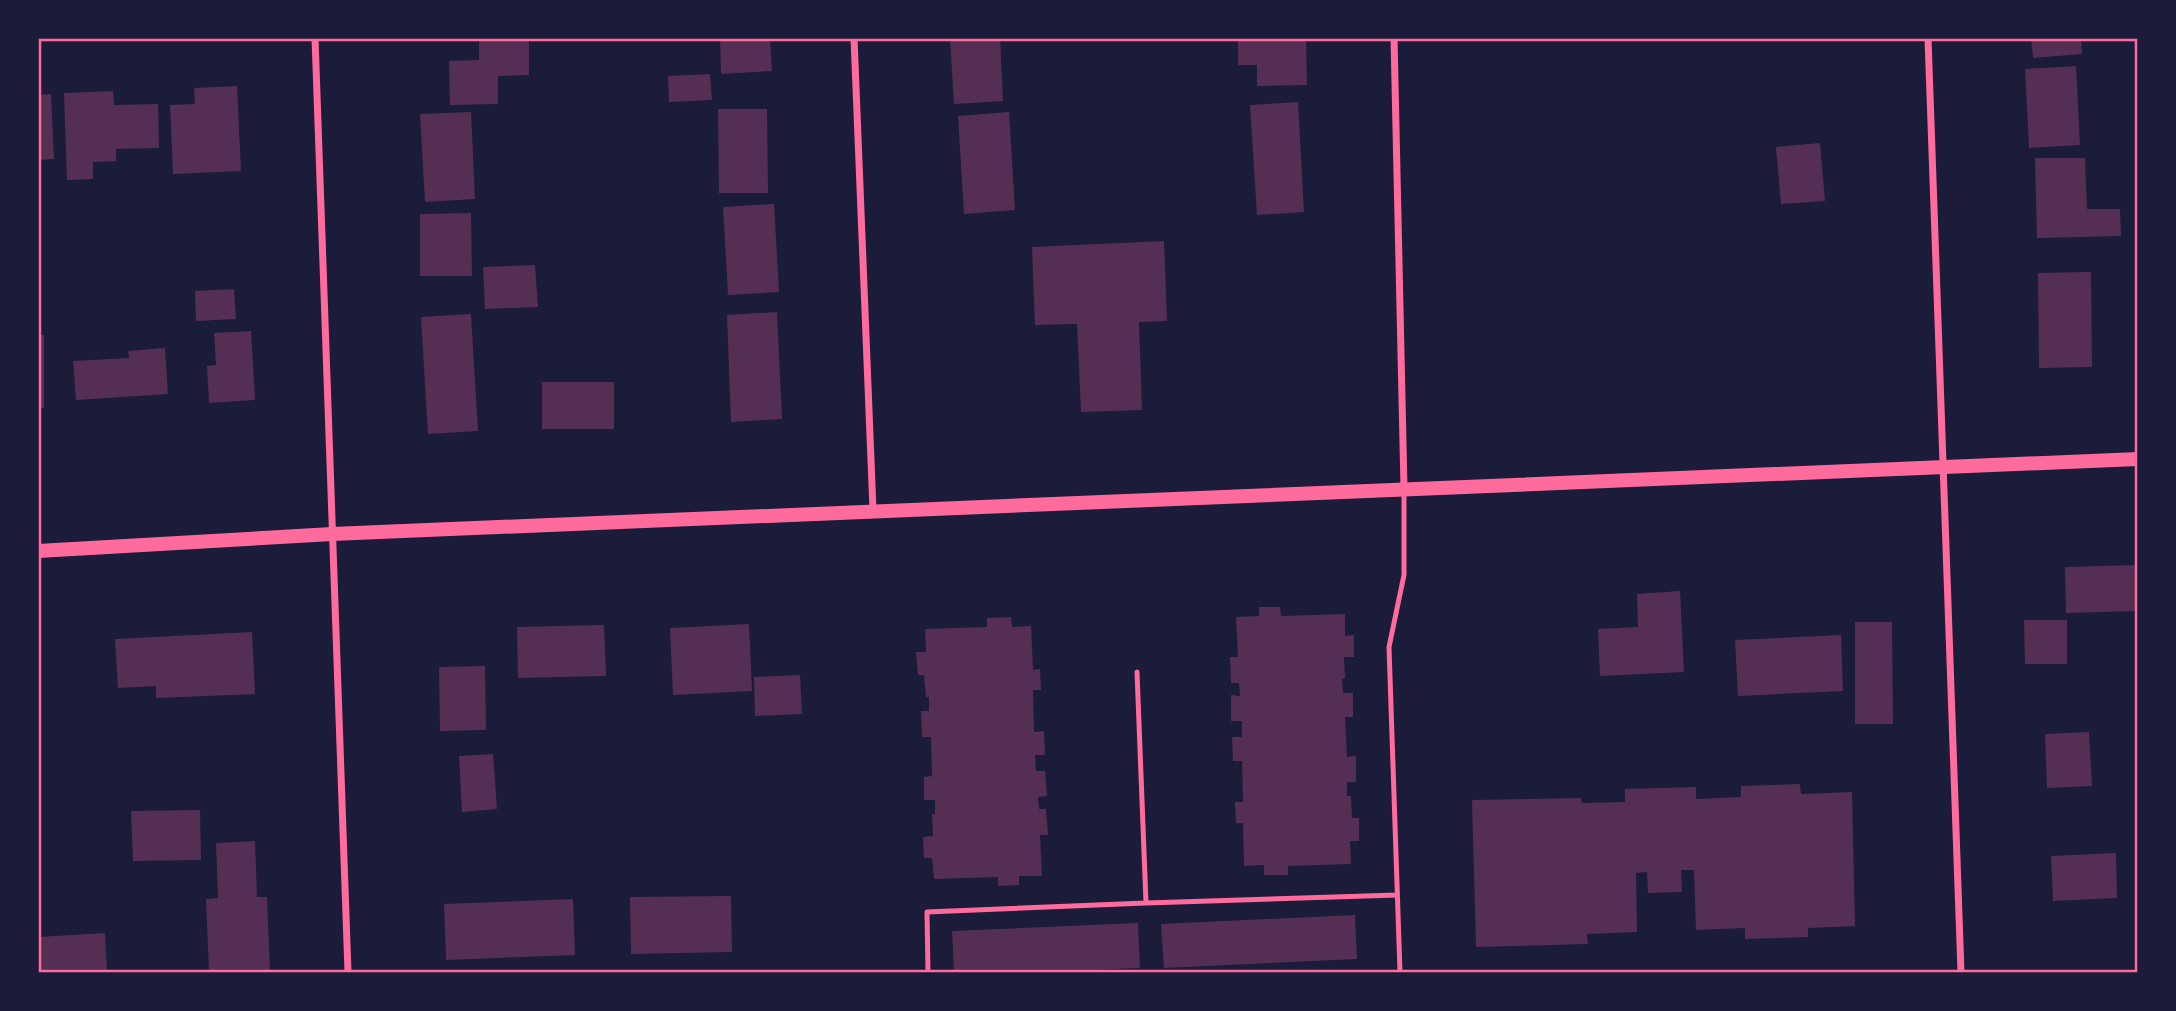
<svg xmlns="http://www.w3.org/2000/svg" width="2176" height="1011" viewBox="0 0 2176 1011" font-family="Helvetica,sans-serif">
<style>
.building{fill:#542f53}
.lines{fill:none;stroke-linecap:round;stroke-linejoin:round}
.service{stroke:#ff6b9d;stroke-width:5}
.minor{stroke:#ff6b9d;stroke-width:7}
.secondary{stroke:#ff6b9d;stroke-width:14}
.neatline{fill:none;stroke:#ff6b9d;stroke-width:2.5}
</style>
<rect width="100%" height="100%" fill="#1b1b3a"/>
<!-- building -->
<path class="building" d="M479,38h50v37l-31,1v28l-48,1 -1,-44 30,-1z
M720,38h50l2,33 -51,3z
M950,38h50l3,63 -49,3z
M1238,38h68l1,47 -50,1v-21h-19z
M2031,38h50l1,16 -49,4z
M2076,66l4,79 -51,3 -4,-79z
M710,74l2,26 -43,2 -1,-26z
M237,86l4,85 -68,3 -3,-69 25,-1 -1,-16z
M113,91l1,14 44,-1 1,44 -43,1v12l-23,1v17l-26,1 -3,-87z
M51,94l3,65 -16,1v-65z
M1298,102l6,110 -47,3 -7,-110z
M718,109h49l1,84h-49z
M471,112l4,87 -50,3 -5,-88z
M1009,112l6,98 -51,4 -6,-98z
M1820,143l5,58 -44,3 -5,-57z
M2035,158h50l2,51h33l1,27 -84,2z
M774,204l5,88 -51,3 -5,-88z
M471,213l1,63h-52v-62z
M1164,241l3,80 -28,1 3,88 -61,2 -4,-88 -42,1 -3,-78z
M535,265l3,42 -53,2 -2,-42z
M2091,272l1,95 -53,1 -1,-95z
M234,289l2,30 -40,2 -1,-30z
M777,312l5,107 -51,3 -4,-107z
M471,314l7,117 -50,3 -7,-117z
M251,331l4,69 -46,3 -2,-37 9,-1 -2,-32z
M38,335h6v73h-6z
M165,348l3,46 -92,6 -3,-39 56,-3 -1,-7z
M542,382h72v47h-72z
M2138,565v46l-72,2 -1,-46z
M1680,591l4,81 -84,4 -2,-47 40,-2 -1,-33z
M1259,607h21l1,9 64,-2v22l9,-1v22h-10l1,21 -3,1 1,14h10v24h-8l2,40 9,-1v26h-9v14h4l1,22h7v23h-9l1,23 -63,2v9h-24v-10l-20,1 -1,-43h-7l-1,-21h8l-1,-41h-9l-1,-24h10v-16h-11v-26l9,1 -1,-13h-8l-1,-26h8l-2,-40 23,-1z
M1011,617l1,10 19,-1 2,44 7,-1 1,21h-8l1,42 10,-1 1,24h-10l1,16h9l2,25 -9,1 1,12h7l2,26h-8l2,41h-23v9l-21,1v-9l-64,2 -2,-21h-8l-1,-21 10,-1 -1,-22h3v-14h-11v-23l8,-1 -1,-39h-9l-1,-26h8v-14h-3l-2,-22h-6l-2,-23h10l-1,-23 62,-2v-9z
M2024,620h43v44h-42z
M1855,622h37l1,102h-38z
M749,624l3,67 -79,4 -3,-67z
M604,625l2,51 -88,2 -1,-51z
M252,632l3,62 -99,4v-12l-38,2 -3,-49z
M1841,635l2,56 -105,5 -3,-56z
M485,666l1,64 -46,1 -1,-64z
M800,675l2,39 -47,2 -1,-39z
M2089,732l3,54 -45,2 -2,-54z
M493,754l4,55 -35,3 -3,-56z
M1800,784l1,10 51,-2 3,134 -47,2v9l-63,2v-11l-49,2 -2,-60h-13l1,22 -34,1 -1,-21 -11,1 1,59 -50,2 1,10 -112,3 -4,-147 109,-2 1,5 43,-1v-13l71,-2v12l45,-2v-11z
M200,810l1,50 -68,1 -2,-50z
M255,841l2,56h10l3,75h-61l-3,-73 12,-1 -2,-55z
M2116,853l1,45 -64,3 -2,-45z
M731,896l1,56 -101,2 -1,-57z
M573,899l2,56 -129,5 -2,-56z
M1355,915l2,44 -193,9 -3,-44z
M1138,923l2,45 -104,4h-82l-2,-41z
M105,933l2,39h-69v-35z"/>
<g class="lines">
<!-- service -->
<path class="service" d="M1137,672l9,231 251,-8
M928,972l-1,-60 219,-9
M1400,972l-11,-325 15,-72v-84"/>
<!-- minor -->
<path class="minor" d="M315,38l33,934
M854,38l19,472
M1394,38l10,450
M1928,38l33,934"/>
<!-- secondary -->
<path class="secondary" d="M38,551l294,-17 1806,-75"/>
</g>
<!-- border -->
<rect width="2176" height="1011" fill="none" stroke="#1b1b3a" stroke-width="80"/>
<rect x="40" y="40" width="2096" height="931" class="neatline"/>
</svg>
